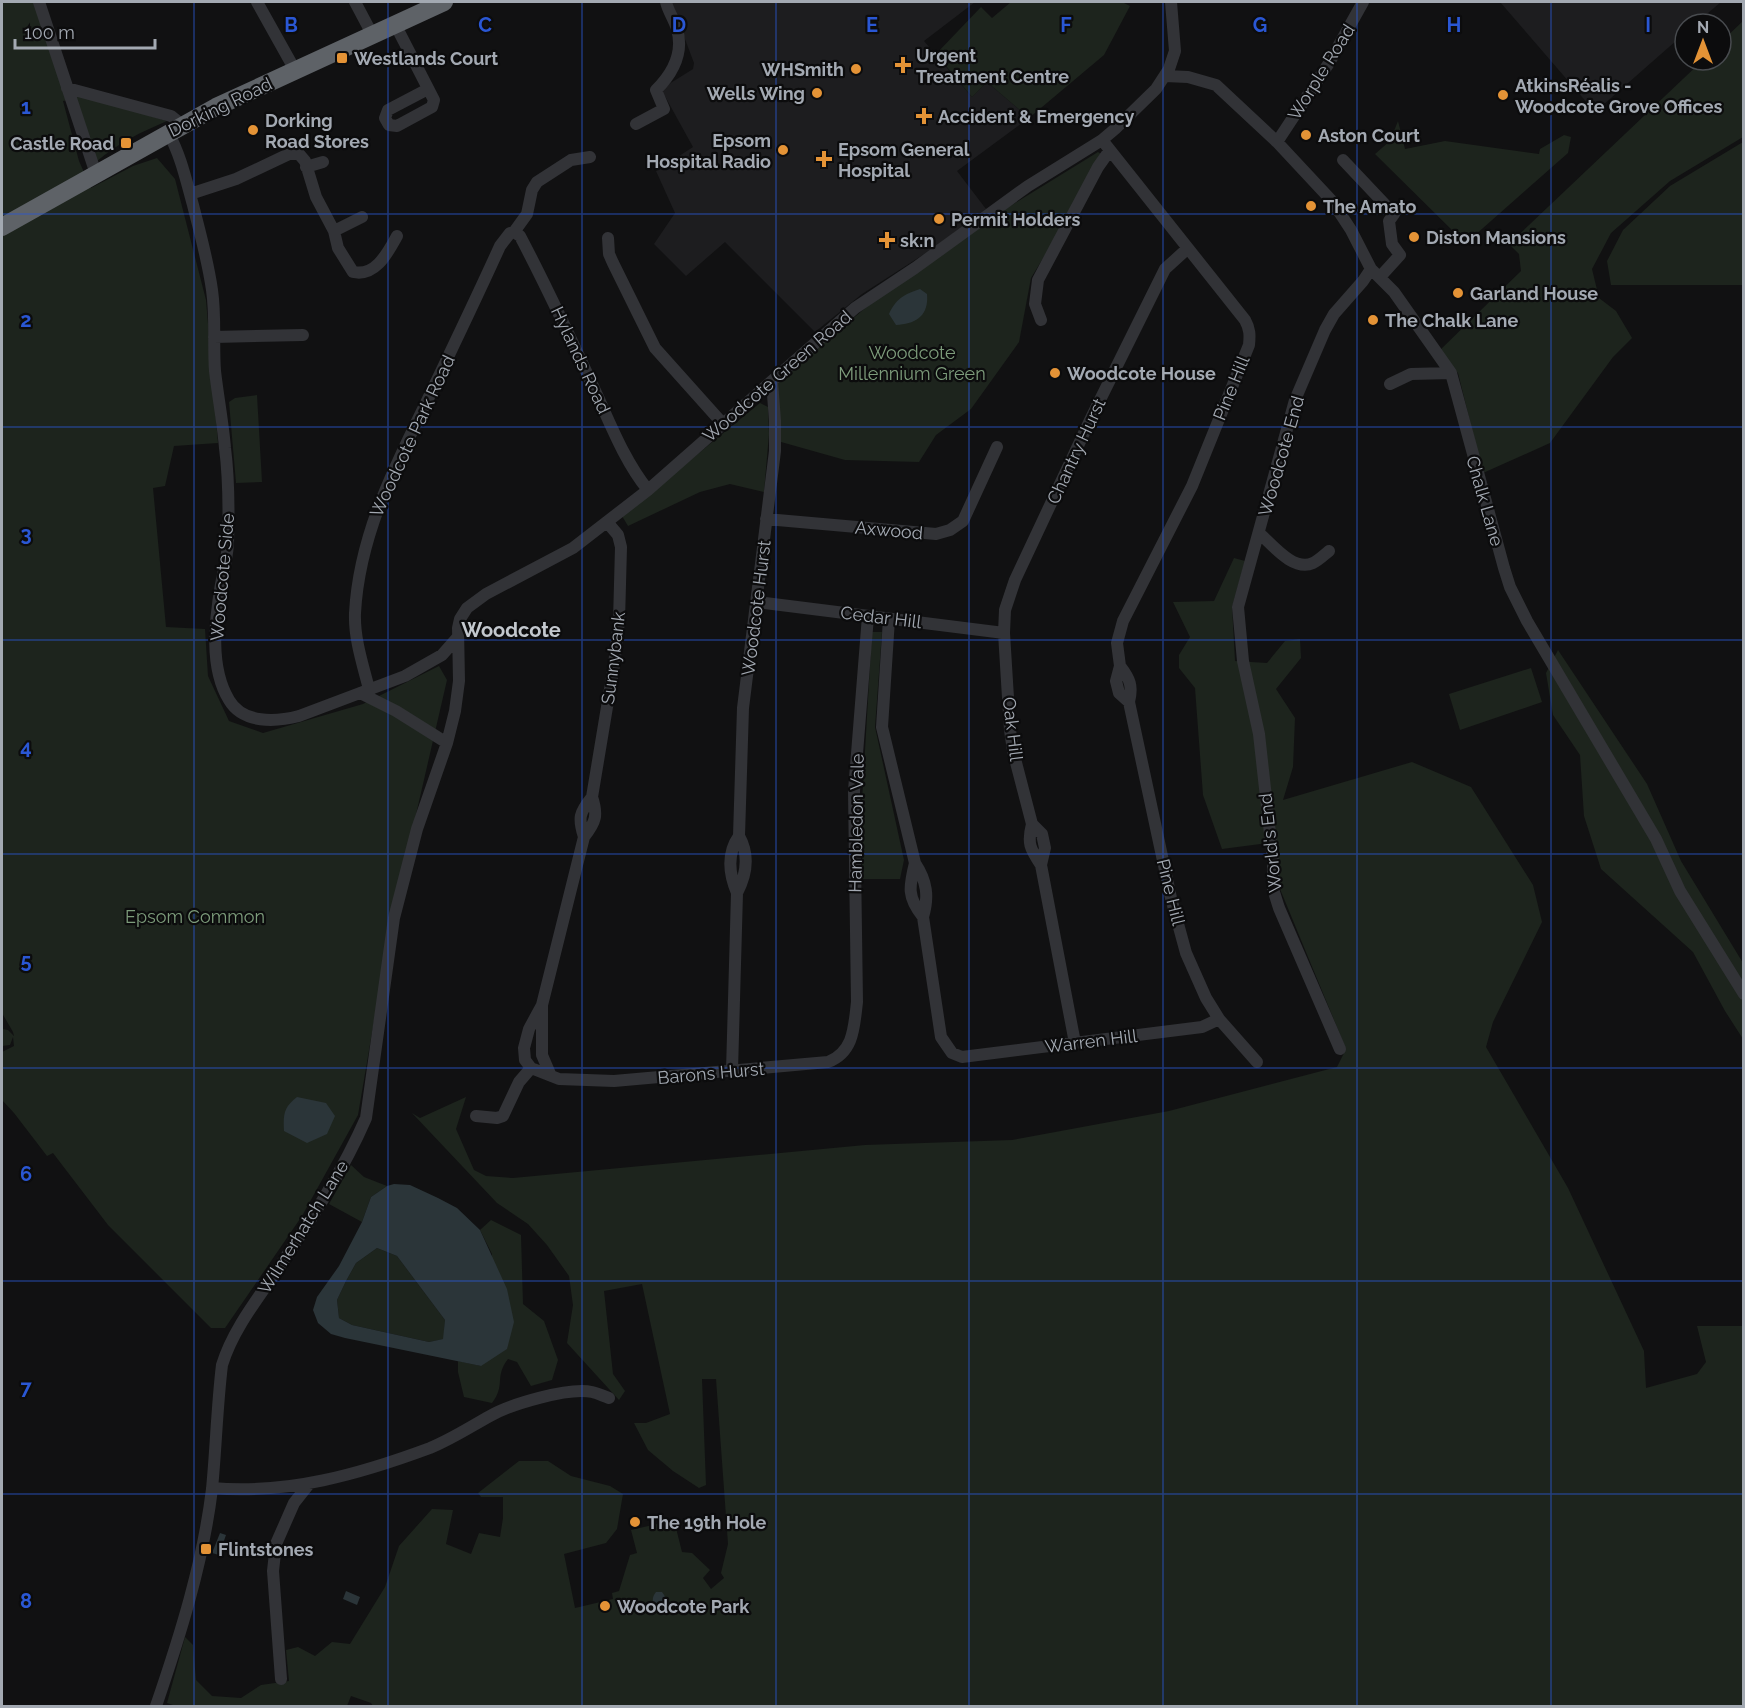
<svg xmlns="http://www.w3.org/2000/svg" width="1745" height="1708" viewBox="0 0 1745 1708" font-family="Raleway,sans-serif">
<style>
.built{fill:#1d1d1f}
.green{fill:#1d241d}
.water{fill:#2b3539;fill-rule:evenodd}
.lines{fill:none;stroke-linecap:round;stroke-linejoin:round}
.minor{stroke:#323337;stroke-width:12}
.highway{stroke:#5e6267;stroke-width:18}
.grid{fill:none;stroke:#2a57d4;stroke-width:1.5;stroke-opacity:0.55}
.poi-dot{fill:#e49336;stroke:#0c0c0d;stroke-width:2}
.labels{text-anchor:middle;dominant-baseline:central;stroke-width:4.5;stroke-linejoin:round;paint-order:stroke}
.poi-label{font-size:18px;font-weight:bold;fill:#a3a9b2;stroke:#0c0c0d;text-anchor:start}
.street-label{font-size:18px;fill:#a3a9b2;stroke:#0c0c0d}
.park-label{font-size:18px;fill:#7d9c7b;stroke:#0c0c0d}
.neighbourhood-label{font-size:20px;font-weight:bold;fill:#c3c8ce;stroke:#0c0c0d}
.grid-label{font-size:20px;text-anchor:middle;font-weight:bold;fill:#2a57d4;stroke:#0c0c0d;stroke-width:4.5;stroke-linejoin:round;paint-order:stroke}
</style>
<rect width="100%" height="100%" fill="#111112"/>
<!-- built -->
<path class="built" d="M671,2h304l-51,39 48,56 15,-15 42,36 -72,53 29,38 -54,40 -70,45 -47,38 -90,-90 -39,34 -32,-32 21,-31 -19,-42 37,-24 -32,-58 32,-20 1,-6z
M1500,2h221l-26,22h-10v9l-90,79z"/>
<!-- green -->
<path class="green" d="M2,2h33l33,98 -5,1 16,60 12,27 42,-22 24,-8 18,21 31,121 12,143 -44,3 -9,40 -12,2 13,139 39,2 3,47 21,45 34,12 100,-29 76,-38 8,14 -57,247 -32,188 -56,101 -77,112h-14l-103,-103 -55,-72 -6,3 -33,-43 -12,-13v-48l12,-6 -1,-9 -3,8 -8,1v-17l6,1 6,6 -1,-4 -11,-19z
M1011,2h111l8,4 -26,49 -75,63 -42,-36 -15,15 -36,-43 45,-47 11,11z
M1743,21v116l-73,44 -59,52 -19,36 7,29 17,13 16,27 -19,19 -63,86 -67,30 -25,-100 -22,-19 85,-83 -2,-17 -10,-10 194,-184h18v-18z
M77,94l90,27c-26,11 -49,22 -71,41l-22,-64z
M1398,121l7,28 40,-8 94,13 1,-5 24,-14 7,2 -3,16 -94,83 -10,2 -6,-2 -83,-82 15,-13z
M1743,142v143h-132l-4,-24 16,-31 47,-44z
M1098,152l7,4 -74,122 -12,64 -48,67 -35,26 -17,27 -74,-2 -71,-20 3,-58 92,-77 133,-94z
M257,395l5,87 -26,1 -7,-81 6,-4z
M760,403l8,4 1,27 -5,58 -34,-8 -30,8 -72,34 -6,-10z
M1234,558l11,3 -13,46 3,54 32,2 18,-22 15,-2 1,19 -25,31 19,29 -2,49 -10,33 129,-38 59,25 62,98 9,37 -49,100 -7,25 82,141 76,163 2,37 51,-14 9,-12 -9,-36h46v380h-1370l-2,-3 -20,-7 -4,10h-171l-9,-3 18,-66 8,8 3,35 16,16 29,2 20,-13 28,-4 -3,-31 12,-3 17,9 17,-14 18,2 35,-57 14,-41 33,-37 21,1 -7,34 25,10 8,-21 21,4 3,-19v-21h-22l-3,-4 41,-32h29l23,15 39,10 13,8 -6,35 -11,14 -42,11 11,54 38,-9 -1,-6 7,-2 11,-36 7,-2 -6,-23 43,-10 8,32 10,1 18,17 -7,8 8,11 13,-11 -3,-5 7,-29 -12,-165h-14l4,106 -7,3 -26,-17 -25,-21 -14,-27h12l24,-9 -28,-130 -38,7 9,83 12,17 -6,9 -52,-57 6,-38 -4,-29 -22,-31 -19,-21 -31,-21 -85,-90 8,5 46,-21 -10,32 18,41 12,6 27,2 352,-33 147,-5 157,-29 168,-44 9,-18 -66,-160 -4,-47 -54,7 -19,-54 -8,-107 -16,-20v-13l11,-18 -17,-35 41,-1z
M872,632h10l-7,95 29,133 -4,19h-38v-78z
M1558,650l89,134 34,77 62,102v76l-18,-28 -32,-59 -92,-83 -17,-53 -4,-61 -27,-40 -7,-42z
M1531,668l11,34 -82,28 -11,-36z
M351,1165l13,12 23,9 -16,11 -9,25 -33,-18z
M491,1220l30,15 2,69 21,17 14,39 -6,20 -21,6 -14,-24 -9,-3c-14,18 -2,26 -16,44l-28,-6 -6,-25v-11l23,5 11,-112 -12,-24z
M377,1248l20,8 48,64 -1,19 -15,3 -77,-17 -13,-7 -2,-18 9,-19 10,-18z"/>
<!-- water -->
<path class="water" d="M920,289l7,5c2,22 -11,30 -31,31l-7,-11c7,-15 15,-20 31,-25z
M297,1097l29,6 9,13 -8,18 -20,9 -23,-12c-1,-17 0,-24 13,-34z
M394,1184l16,1 28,13 19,10 23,22 27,59 7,33 -7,27 -26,17 -136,-28 -14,-4 -13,-11 -5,-13 4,-13 22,-31 23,-44 9,-25 16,-11zM377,1248l20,8 48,64 -2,19 -14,3 -77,-17 -13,-7 -2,-18 9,-19 10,-18z
M220,1533l6,2 -7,20 -7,-2z
M346,1591l14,6 -3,8 -14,-6z
M656,1592h6c5,6 6,13 2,20l-4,1c-7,-6 -10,-14 -4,-21z"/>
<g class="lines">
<!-- minor -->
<path class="minor" d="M39,2l57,172
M257,2l38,68
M355,2l17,32
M395,24l39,76 -2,7 -35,19 -8,-1 -4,-7 3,-8 40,-21
M1165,76l23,1 28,8 61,57 55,59 19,29 20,39 23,23 57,81 53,195 6,19 17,34 129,218 24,52 64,103
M67,88l104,28 11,9
M636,124l28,-15 -8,-19c17,-17 28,-37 21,-61 -3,-10 -9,-18 -11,-27
M168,132c13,24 18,48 25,73 7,28 15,56 19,85 4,27 1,54 3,81 3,26 8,52 10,77 4,31 4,64 3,96 -1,14 -4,26 -7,40 -6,36 -12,83 8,116 14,24 47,22 70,16l106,-40 37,-21 15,-17
M1102,140l143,180c5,9 5,15 4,25l-57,141 -69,135 -6,22 3,23 -4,15 3,12 10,9
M1277,142l52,-79 34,-61
M1343,160l51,54 -5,7 3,23 8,11 -20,22
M306,167l17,-5
M190,194l46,-15 53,-25h10l6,7 11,36 18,34
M362,217l-28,14 4,17 15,24c23,5 35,-20 44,-36
M514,232l6,4c28,53 53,107 78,161 14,31 28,66 50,93
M514,232l13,-18 5,-24 5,-8 34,-22 19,-3
M608,238l1,16 4,9 42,85 68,76
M1041,320l-6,-16 3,-24 60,-113 12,-17
M214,337l89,-2
M1390,384l21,-10 40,-1
M766,519l170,15 14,-4 13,-9 34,-74
M1259,533c13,11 34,39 54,30 6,-3 11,-8 16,-12
M757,602l247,31
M889,619l-7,108 33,136c12,18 14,34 8,54l18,120 11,16 10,4 240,-30 17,-8
M1120,666c10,13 13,20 9,36l42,196 15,55 20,45 13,21 38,43
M369,689c-6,-24 -15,-50 -14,-76 4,-76 38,-143 71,-210 25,-52 50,-104 74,-157l10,-13 4,-1
M360,693l36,18 51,32
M1032,824c-5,19 -2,25 9,41
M584,837c-6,-19 -5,-24 8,-40l22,-132 5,-44 2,-74 -3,-12 -11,-13
M915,863c-6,24 -8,34 8,54
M737,893c10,-19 12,-39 2,-57
M542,1005l-13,24 -5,19 1,12 6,8 28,11 55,2 214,-19c26,-10 26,-35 29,-60l-3,-211 14,-175
M1075,1043l-34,-178 4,-17 -3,-14 -10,-10 -19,-73 -3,-21 -6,-97 1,-23 10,-30 77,-164 73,-147 22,-20
M1340,1049l-61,-141 -6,-19v-28l-14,-127 -16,-73 -5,-54 57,-207 30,-70 9,-16 29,-33 8,-12
M732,1071l5,-178c-8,-19 -10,-40 2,-57l4,-128 32,-257v-30l-3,-40
M551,1076l-9,-21v-50l42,-168c12,-15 14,-22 8,-40
M476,1116l21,2 6,-2 16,-34 12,-14
M212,1488c75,7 148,-14 218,-40 22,-9 40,-21 60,-32 21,-12 79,-29 102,-24 5,1 11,4 17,6
M281,1679l-8,-108 3,-27 18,-41 15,-19
M156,1706c24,-70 47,-143 56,-217 4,-41 5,-83 10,-124 11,-36 37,-68 58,-99 32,-48 63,-95 86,-148l28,-200 23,-89 30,-86 8,-32 4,-30 -1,-53 2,-9 7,-11 19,-14 87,-46 75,-58 207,-182 60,-40 113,-82 74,-46 13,-11 41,-40 13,-20 6,-18 -4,-49"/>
<!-- highway -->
<path class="highway" d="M2,227l214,-120 228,-105"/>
</g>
<!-- grid -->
<path class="grid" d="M194,2v1704M388,2v1704M582,2v1704M776,2v1704M969,2v1704M1163,2v1704M1357,2v1704M1551,2v1704M2,214h1742M2,427h1742M2,640h1742M2,854h1742M2,1068h1742M2,1281h1742M2,1494h1742"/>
<!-- markers -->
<g class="poi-dot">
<rect x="336" y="52" width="12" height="12" rx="3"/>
<path d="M900 56h6v6h6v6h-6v6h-6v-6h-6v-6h6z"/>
<circle cx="856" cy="69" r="6"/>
<circle cx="817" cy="93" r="6"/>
<circle cx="1503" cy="95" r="6"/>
<path d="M921 107h6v6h6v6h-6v6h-6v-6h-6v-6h6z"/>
<circle cx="253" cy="130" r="6"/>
<circle cx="1306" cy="135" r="6"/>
<rect x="120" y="137" width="12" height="12" rx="3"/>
<circle cx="783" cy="150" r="6"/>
<path d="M821 150h6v6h6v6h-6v6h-6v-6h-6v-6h6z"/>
<circle cx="1311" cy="206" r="6"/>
<circle cx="939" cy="219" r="6"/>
<circle cx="1414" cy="237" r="6"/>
<path d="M884 231h6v6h6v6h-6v6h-6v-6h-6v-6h6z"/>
<circle cx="1458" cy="293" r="6"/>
<circle cx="1373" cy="320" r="6"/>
<circle cx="1055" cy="373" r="6"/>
<circle cx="635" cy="1522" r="6"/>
<rect x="200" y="1543" width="12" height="12" rx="3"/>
<circle cx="605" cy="1606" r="6"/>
</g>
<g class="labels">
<!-- poi labels -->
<g class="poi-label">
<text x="916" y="55">Urgent<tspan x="916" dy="21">Treatment Centre</tspan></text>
<text x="354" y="58">Westlands Court</text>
<text x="844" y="69" text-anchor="end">WHSmith</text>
<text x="1515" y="85">AtkinsRéalis -<tspan x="1515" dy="21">Woodcote Grove Offices</tspan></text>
<text x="805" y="93" text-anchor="end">Wells Wing</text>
<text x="938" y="116">Accident &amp; Emergency</text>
<text x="265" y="120">Dorking<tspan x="265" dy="21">Road Stores</tspan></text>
<text x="1318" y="135">Aston Court</text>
<text x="771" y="140" text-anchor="end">Epsom<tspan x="771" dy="21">Hospital Radio</tspan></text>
<text x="114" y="143" text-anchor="end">Castle Road</text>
<text x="838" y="149">Epsom General<tspan x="838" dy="21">Hospital</tspan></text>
<text x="1323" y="206">The Amato</text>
<text x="951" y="219">Permit Holders</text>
<text x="1426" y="237">Diston Mansions</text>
<text x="900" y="240">sk:n</text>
<text x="1470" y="293">Garland House</text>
<text x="1385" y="320">The Chalk Lane</text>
<text x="1067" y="373">Woodcote House</text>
<text x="647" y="1522">The 19th Hole</text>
<text x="218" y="1549">Flintstones</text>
<text x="617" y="1606">Woodcote Park</text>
</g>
<!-- street labels -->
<g class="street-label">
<text transform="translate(1321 72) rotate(-58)">Worple Road</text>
<text transform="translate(220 107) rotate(-26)">Dorking Road</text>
<text transform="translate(581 360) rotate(65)">Hylands Road</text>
<text transform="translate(777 376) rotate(-41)">Woodcote Green Road</text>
<text transform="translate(1231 388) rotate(-68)">Pine Hill</text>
<text transform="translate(412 436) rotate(-65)">Woodcote Park Road</text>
<text transform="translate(1076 451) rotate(-65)">Chantry Hurst</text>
<text transform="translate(1281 456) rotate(-74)">Woodcote End</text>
<text transform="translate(1485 501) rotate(74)">Chalk Lane</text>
<text transform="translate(889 530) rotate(5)">Axwood</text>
<text transform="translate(222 577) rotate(-85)">Woodcote Side</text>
<text transform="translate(756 608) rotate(-83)">Woodcote Hurst</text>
<text transform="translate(881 617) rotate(7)">Cedar Hill</text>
<text transform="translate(613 658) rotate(-83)">Sunnybank</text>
<text transform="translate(1013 729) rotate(83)">Oak Hill</text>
<text transform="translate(856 823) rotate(-89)">Hambledon Vale</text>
<text transform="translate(1270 843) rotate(-96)">World's End</text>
<text transform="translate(1171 892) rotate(76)">Pine Hill</text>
<text transform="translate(1091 1041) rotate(-7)">Warren Hill</text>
<text transform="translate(711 1073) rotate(-5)">Barons Hurst</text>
<text transform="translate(303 1227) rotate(-58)">Wilmerhatch Lane</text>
</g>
<!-- park labels -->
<g class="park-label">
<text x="912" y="352">Woodcote<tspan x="912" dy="21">Millennium Green</tspan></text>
<text x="195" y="916">Epsom Common</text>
</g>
<!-- neighbourhood labels -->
<g class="neighbourhood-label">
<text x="511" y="630">Woodcote</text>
</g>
</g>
<g class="grid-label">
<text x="291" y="32">B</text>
<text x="485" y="32">C</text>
<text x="679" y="32">D</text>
<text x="872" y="32">E</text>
<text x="1066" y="32">F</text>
<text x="1260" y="32">G</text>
<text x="1454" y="32">H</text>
<text x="1648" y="32">I</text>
<text x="26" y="114">1</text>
<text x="26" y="327">2</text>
<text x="26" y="541">3</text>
<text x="26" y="754">4</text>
<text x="26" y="968">5</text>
<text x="26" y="1181">6</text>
<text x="26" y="1395">7</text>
<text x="26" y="1608">8</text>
</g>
<!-- border -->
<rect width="1745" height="1708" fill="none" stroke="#a3a9b2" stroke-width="6"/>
<!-- north arrow -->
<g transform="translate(1703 42)"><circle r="28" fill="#0c0c0d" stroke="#484b4f" stroke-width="1.5"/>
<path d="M0-4.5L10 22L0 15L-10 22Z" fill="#e49336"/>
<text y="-9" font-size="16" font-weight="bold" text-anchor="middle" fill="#a3a9b2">N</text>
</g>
<!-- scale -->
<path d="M15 39v9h140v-9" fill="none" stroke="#a3a9b2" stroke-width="3"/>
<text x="24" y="39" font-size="18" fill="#a3a9b2" stroke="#0c0c0d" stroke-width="4.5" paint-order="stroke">100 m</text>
</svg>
